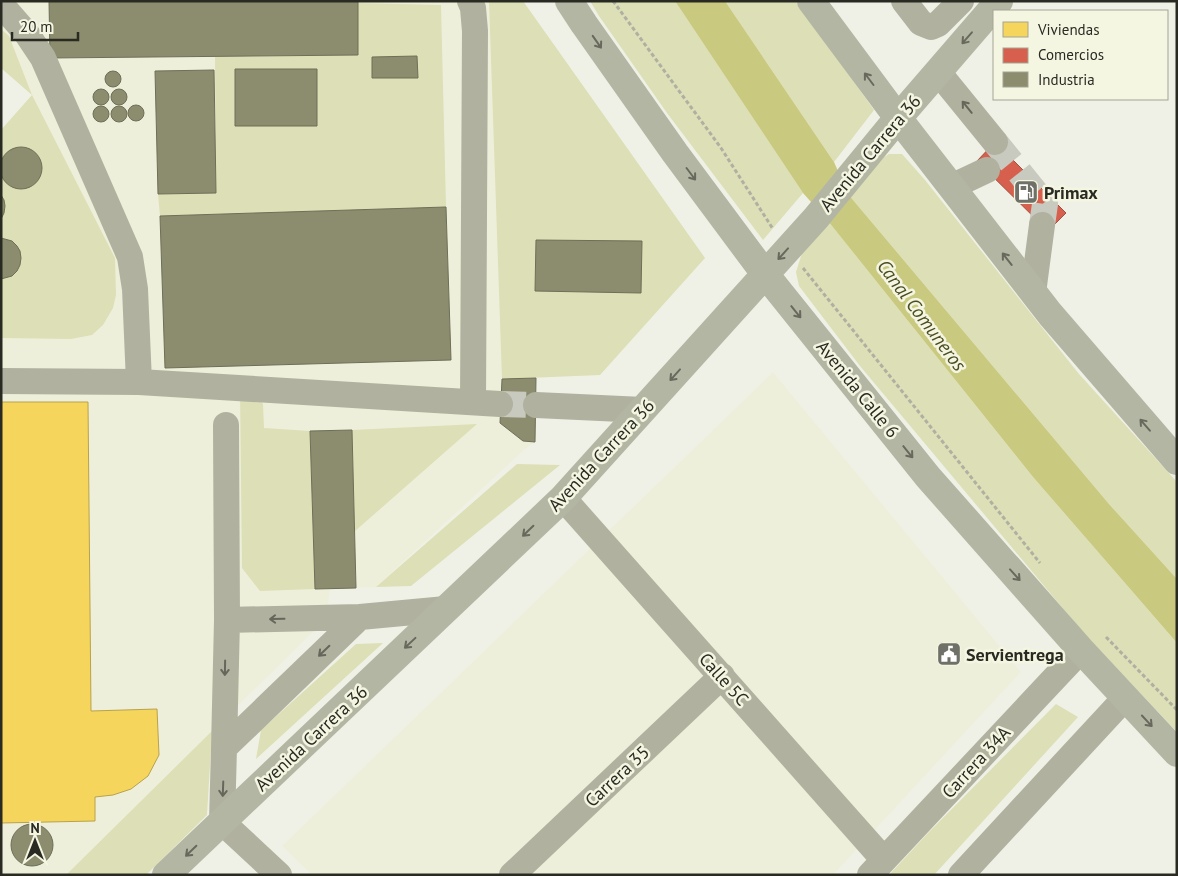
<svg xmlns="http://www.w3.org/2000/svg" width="1178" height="876" viewBox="0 0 1178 876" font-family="'PT Sans',sans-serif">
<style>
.built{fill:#eeefda}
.green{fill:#dddfb6}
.water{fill:#c9ca80}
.homes{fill:#f6d55c;stroke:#b8a24b}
.shops{fill:#d6604d;stroke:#a25040}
.industry{fill:#8c8c6e;stroke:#6e6f57}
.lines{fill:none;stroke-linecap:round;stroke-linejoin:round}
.minor-tunnel{stroke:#c8c9bf;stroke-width:26;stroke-dasharray:26 13;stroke-linecap:butt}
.path{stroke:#afb0a2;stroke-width:3;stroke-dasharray:4 2.5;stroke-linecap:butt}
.minor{stroke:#b0b19f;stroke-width:26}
.major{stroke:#b4b6a4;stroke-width:28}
.oneway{stroke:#68695c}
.oneway2{stroke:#66675a}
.labels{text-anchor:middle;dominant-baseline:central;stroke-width:5;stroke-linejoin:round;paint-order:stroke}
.street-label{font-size:18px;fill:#292a22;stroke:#f4f6e1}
.poi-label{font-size:18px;font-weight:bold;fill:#292a22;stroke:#f4f6e1;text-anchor:start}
.water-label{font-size:19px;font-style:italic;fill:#4c4d23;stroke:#f4f6e1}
</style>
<rect width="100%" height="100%" fill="#f0f1e6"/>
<!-- built -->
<path class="built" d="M1,1h522l182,257 -105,117 -69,3 4,64 -11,8 -148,137 -46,1 -3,30 -261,257h-65v-745l31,-35 -31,-27z
M773,372l248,300 -188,203h-521l-30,-29z"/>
<!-- green -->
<path class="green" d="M489,1h34l182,257 -105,117 -98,4z
M590,1h85l128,192 -40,47 -96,-127 -68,-97z
M725,1h71l78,109 -40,52z
M358,3l83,2 5,202 -286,9 -2,-22 58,-1 -1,-136 143,-2z
M1,29l8,7 23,59 83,163 1,37 -3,13 -10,17 -11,10 -21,4 -70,-1v-208l31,-35 -31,-27z
M889,154h13l23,26 154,194 98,108v97l-68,-75 -261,-310 30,-33z
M828,221l205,256 144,166v89l-96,-102 -221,-264 -61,-80 -3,-14 6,-19z
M251,388l12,16 1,24 46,3 5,158 -55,2 -18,-23 -2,-179z
M477,424l-123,108 -2,-102z
M517,464l43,1 -149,121 -35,1z
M383,643l-127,116 5,-29 95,-86z
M1056,704l22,13 -144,158h-45l39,-42z
M212,731l-5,84 -61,60h-80z"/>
<!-- water -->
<path class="water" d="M675,1h50l109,161 14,32 261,310 68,75v64l-144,-166 -205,-256 -25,-28z"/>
<!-- homes -->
<path class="homes" d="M1,402h87l3,309 66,-2 2,46 -11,21 -17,13 -18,6 -18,2v24l-94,2z"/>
<!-- shops -->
<path class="shops" d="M995,142l71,71 -18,18 -71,-70z"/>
<!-- industry -->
<path class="industry" d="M49,1h309v54l-308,3z
M417,56l1,22h-46v-21z
M235,69h82v57h-82z
M214,70l2,123 -58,1 -3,-123z
M105 79a8 8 0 1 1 16 0a8 8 0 1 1-16 0Z
M111 97a8 8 0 1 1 16 0a8 8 0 1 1-16 0Z
M93 97a8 8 0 1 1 16 0a8 8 0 1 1-16 0Z
M128 113a8 8 0 1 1 16 0a8 8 0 1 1-16 0Z
M111 114a8 8 0 1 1 16 0a8 8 0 1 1-16 0Z
M93 114a8 8 0 1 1 16 0a8 8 0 1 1-16 0Z
M0 168a21 21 0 1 1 42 0a21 21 0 1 1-42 0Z
M1,195l3,5 1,6 -1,7 -3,6z
M446,207l5,153 -286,8 -5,-152z
M1,238l11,3 5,5 3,5 1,7 -1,7 -3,6 -5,5 -11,3z
M536,240l106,1 -1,52 -106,-2z
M536,378l-1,64 -12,-1 -23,-18 2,-44z
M352,430l4,158 -41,1 -5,-158z
M11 845a21 21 0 1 1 42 0a21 21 0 1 1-42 0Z"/>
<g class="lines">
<!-- minor-tunnel -->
<path class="minor-tunnel" d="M995,142l50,62 -3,21
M500,404l36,1"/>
<!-- path -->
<path class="path" d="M613,1l108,147 52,81
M803,268l237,295
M1106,637l71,73"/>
<!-- minor -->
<path class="minor" d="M470,1l3,7 2,23 -2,371
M904,1l17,22 10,4 7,-3 23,-23
M1,7l5,3 21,24 16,24 87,199 5,32 4,93
M938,72l57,70
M951,187l36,-17
M1033,293l9,-68
M1,381l138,1 361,22
M536,405l107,5
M563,498l321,362
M227,620l133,-3
M224,748l3,-128 -1,-195
M279,875l-57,-53 2,-74 136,-131 86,-8
M512,875l210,-199
M870,875l211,-225
M961,875l164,-177"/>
<!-- major -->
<path class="major" d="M569,1l15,23 91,129 90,121 163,203 153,173 96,103
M811,1l87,117 152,196 127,147
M166,875l397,-377 253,-280 82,-100 101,-117"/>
</g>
<!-- one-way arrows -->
<defs><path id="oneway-shaft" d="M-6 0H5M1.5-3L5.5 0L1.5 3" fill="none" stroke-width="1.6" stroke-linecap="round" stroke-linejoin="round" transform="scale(1.25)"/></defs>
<g class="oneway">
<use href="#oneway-shaft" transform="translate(967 38) rotate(131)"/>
<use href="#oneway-shaft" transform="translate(597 42) rotate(55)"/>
<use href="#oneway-shaft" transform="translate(869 79) rotate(-127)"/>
<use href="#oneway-shaft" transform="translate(691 174) rotate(53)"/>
<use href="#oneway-shaft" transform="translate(783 254) rotate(132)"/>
<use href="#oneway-shaft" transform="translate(1007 259) rotate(-128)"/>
<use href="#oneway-shaft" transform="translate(796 312) rotate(51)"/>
<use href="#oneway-shaft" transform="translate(675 375) rotate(132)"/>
<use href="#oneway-shaft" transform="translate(1145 425) rotate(-131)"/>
<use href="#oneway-shaft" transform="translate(908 452) rotate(51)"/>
<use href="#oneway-shaft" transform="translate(528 531) rotate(136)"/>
<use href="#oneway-shaft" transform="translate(1015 575) rotate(48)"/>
<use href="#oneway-shaft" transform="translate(410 643) rotate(137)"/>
<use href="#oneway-shaft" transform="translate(1147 721) rotate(47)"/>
<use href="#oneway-shaft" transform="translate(191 851) rotate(136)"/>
</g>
<g class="oneway2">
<use href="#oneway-shaft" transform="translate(967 107) rotate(-129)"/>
<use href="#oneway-shaft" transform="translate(277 619) rotate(179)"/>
<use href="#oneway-shaft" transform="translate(324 651) rotate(136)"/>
<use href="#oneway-shaft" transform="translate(225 668) rotate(91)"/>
<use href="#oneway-shaft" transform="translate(223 789) rotate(92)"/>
</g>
<!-- icons -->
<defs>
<symbol id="fuel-square" viewBox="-11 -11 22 22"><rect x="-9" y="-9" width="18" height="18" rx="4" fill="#6f7067" stroke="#f4f6e1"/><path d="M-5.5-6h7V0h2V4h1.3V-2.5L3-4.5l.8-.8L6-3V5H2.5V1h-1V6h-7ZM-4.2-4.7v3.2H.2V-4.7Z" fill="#fff"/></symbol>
<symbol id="civic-square" viewBox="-11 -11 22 22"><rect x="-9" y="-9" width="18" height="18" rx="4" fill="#6f7067" stroke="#f4f6e1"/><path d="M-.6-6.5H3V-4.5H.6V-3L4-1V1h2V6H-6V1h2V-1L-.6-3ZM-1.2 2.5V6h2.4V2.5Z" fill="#fff"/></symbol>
</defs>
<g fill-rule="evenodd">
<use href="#fuel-square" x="1012" y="178" width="28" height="28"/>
<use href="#civic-square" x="935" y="640" width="28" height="28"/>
</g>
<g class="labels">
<!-- street labels -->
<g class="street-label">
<text transform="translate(870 153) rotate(-50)">Avenida Carrera 36</text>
<text transform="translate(858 389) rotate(51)">Avenida Calle 6</text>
<text transform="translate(601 455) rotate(-47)">Avenida Carrera 36</text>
<text transform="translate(724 679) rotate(48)">Calle 5C</text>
<text transform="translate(311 738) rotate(-43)">Avenida Carrera 36</text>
<text transform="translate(976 762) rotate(-47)">Carrera 34A</text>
<text transform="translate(617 776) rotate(-43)">Carrera 35</text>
</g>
<!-- poi labels -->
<g class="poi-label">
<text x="1044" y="192">Primax</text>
<text x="966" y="654">Servientrega</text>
</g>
<!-- water labels -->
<g class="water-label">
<text transform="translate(922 315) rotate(53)">Canal Comuneros</text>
</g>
</g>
<!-- border -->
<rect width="1178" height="876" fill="none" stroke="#292a22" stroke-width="5"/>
<!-- legend -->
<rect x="993" y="10" width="175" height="90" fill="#f4f6e1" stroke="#a3a495"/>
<rect x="1003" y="22" width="25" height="15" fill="#f6d55c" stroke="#a3a495"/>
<text x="1038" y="35" font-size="15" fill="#292a22">Viviendas</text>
<rect x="1003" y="48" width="25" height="15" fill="#d6604d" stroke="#a3a495"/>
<text x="1038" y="60" font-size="15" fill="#292a22">Comercios</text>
<rect x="1003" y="72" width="25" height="15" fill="#8c8c6e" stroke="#a3a495"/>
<text x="1038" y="85" font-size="15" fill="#292a22">Industria</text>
<!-- north arrow -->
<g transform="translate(35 841)" stroke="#f4f6e1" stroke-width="4" paint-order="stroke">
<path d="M0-4L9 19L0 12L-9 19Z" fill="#292a22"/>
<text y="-8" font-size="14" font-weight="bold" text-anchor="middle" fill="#292a22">N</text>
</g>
<!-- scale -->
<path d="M12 32v8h66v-8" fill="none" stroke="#292a22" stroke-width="2.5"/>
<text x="20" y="32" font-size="15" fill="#292a22" stroke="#f4f6e1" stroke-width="4" paint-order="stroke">20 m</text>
</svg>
